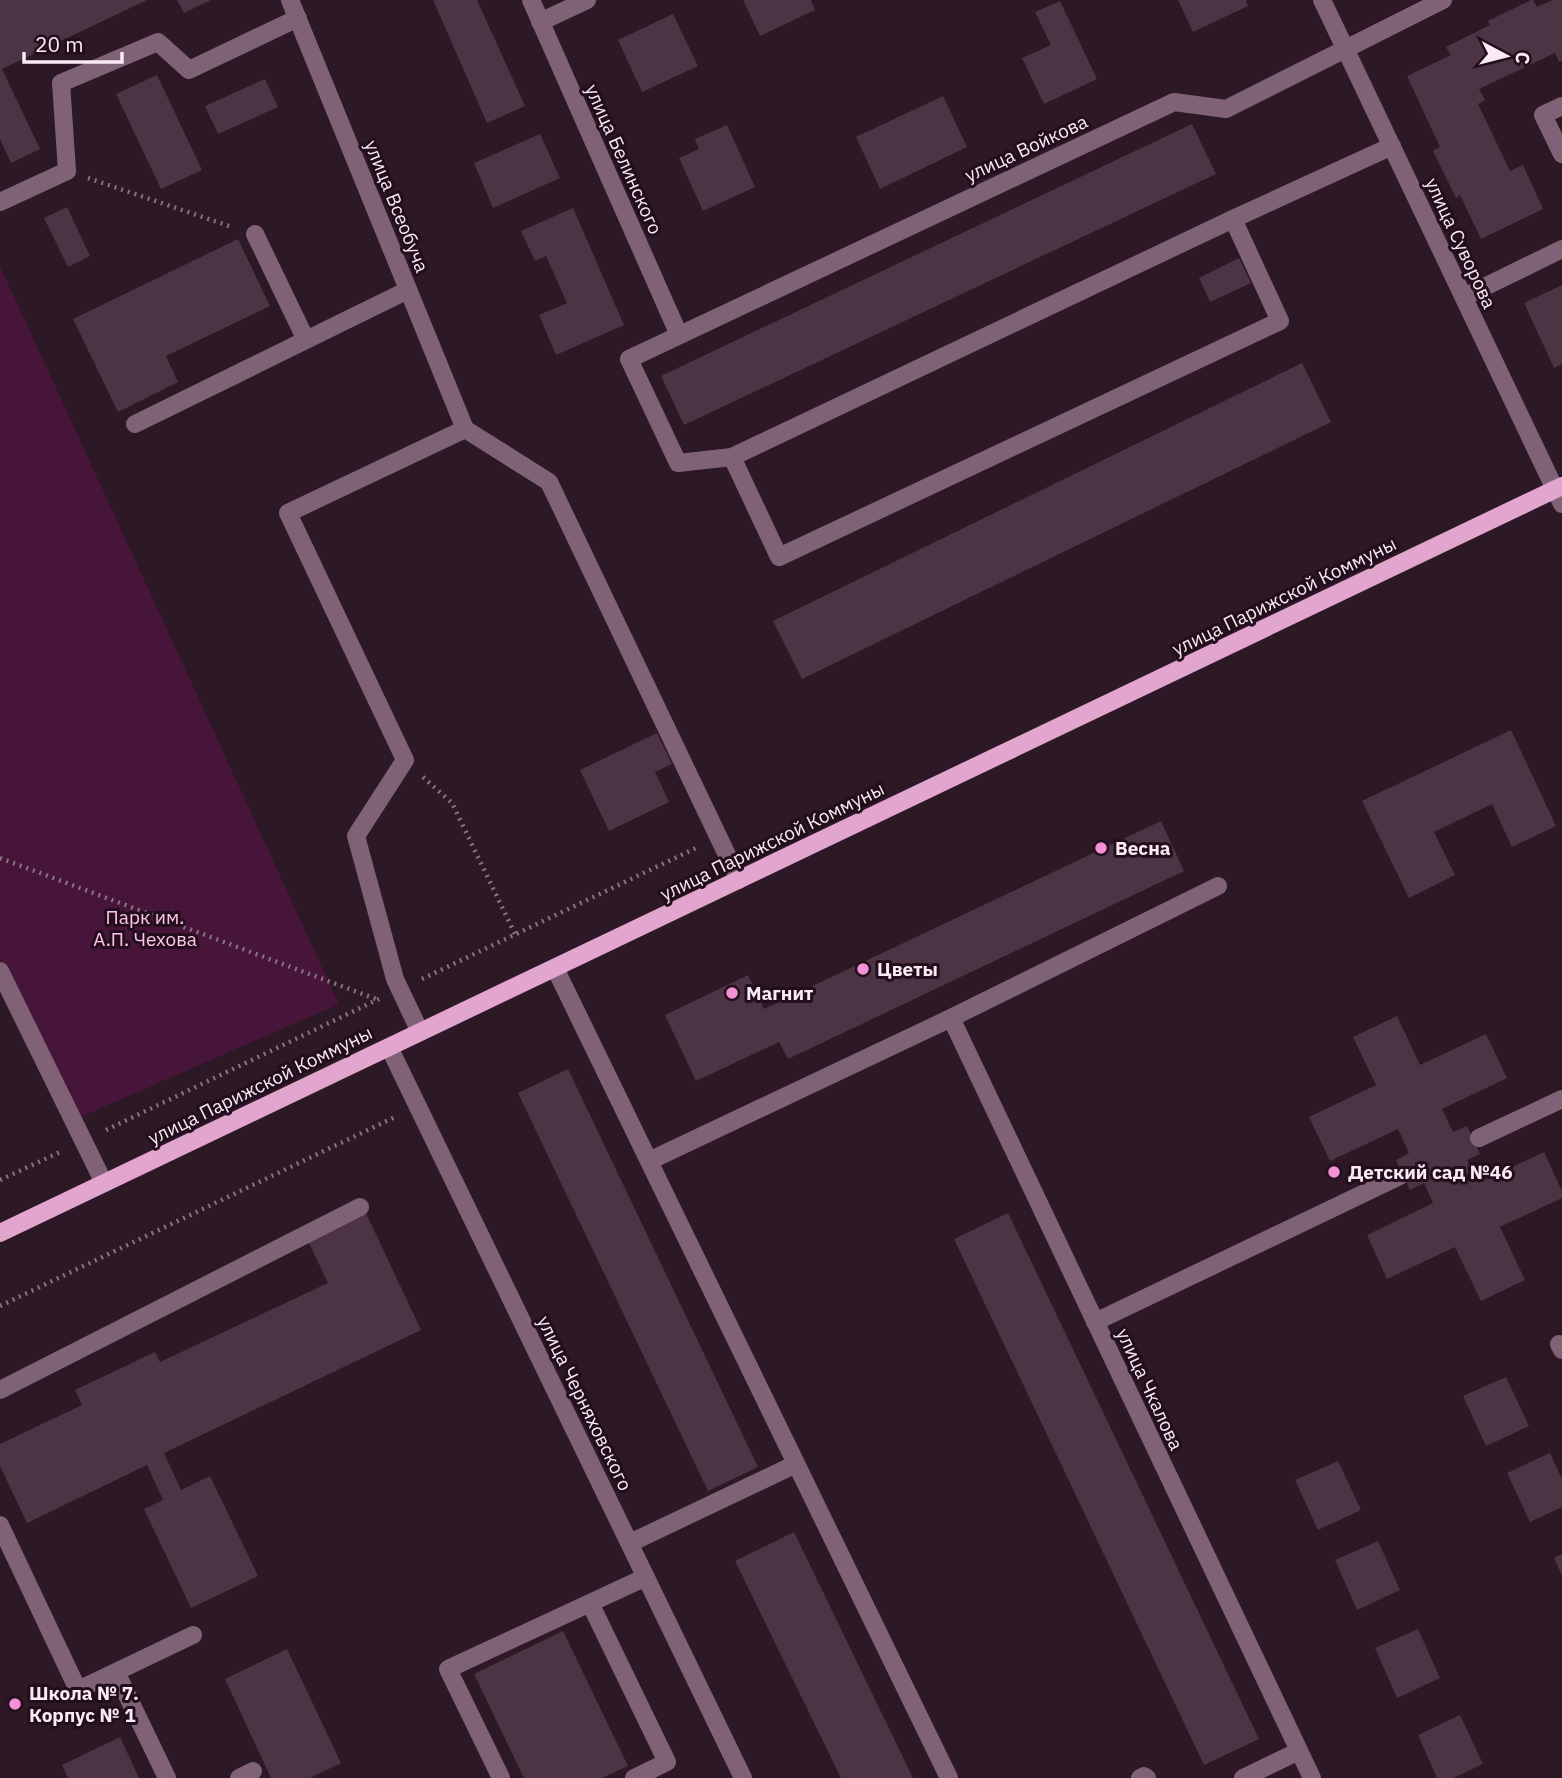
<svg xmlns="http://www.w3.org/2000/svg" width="1562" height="1778" viewBox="0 0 1562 1778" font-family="'IBM Plex Sans',sans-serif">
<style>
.green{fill:#461539}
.building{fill:#4c3444}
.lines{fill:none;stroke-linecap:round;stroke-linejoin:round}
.path{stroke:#867480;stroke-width:4.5;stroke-dasharray:2 5;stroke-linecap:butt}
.minor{stroke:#806276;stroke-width:18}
.major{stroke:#e2a5ce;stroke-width:18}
.poi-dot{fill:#f391d5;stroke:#230e1d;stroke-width:2.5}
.labels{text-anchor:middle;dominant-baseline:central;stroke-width:6;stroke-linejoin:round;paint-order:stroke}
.street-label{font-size:19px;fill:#f9eaf3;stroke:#230e1d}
.poi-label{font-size:19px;font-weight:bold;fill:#f9eaf3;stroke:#230e1d;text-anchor:start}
.park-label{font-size:19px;fill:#fec4ea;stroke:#230e1d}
</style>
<rect width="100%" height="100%" fill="#2d1826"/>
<!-- green -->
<path class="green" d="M0,266l339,738 -263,115 -76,-161z"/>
<!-- building -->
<path class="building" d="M0,0h147l-145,69 38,80 -29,14 -11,-24z
M177,0h34l-27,13z
M433,0h44l48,106 -38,17z
M743,0h68l4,10 -55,26z
M1178,0h68l2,6 -55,26z
M1531,0h2l4,7 16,-7h9v61l-3,1 -4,-9 -76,36 6,11 -7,4 32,67 13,-6 20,44 -62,30 -21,-44 -4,3 -23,-47 7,-4 -33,-71 44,-21 -5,-8 44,-22 -2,-4z
M1060,1l37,78 -53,25 -22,-46 29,-13 -16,-33z
M673,14l25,52 -56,26 -24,-52z
M157,75l45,95 -41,19 -45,-95z
M265,79l13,28 -60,27 -13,-28z
M943,96l24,51 -87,42 -24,-52z
M1192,124l24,50 -532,251 -23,-49z
M727,125l28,62 -52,24 -24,-53 20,-9 -4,-10z
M540,134l20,44 -67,30 -19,-45z
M67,207l23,49 -22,11 -24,-49z
M573,208l51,117 -68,30 -17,-40 28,-12 -21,-47 -11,5 -14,-30z
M238,239l32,67 -104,50 12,26 -60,30 -45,-93z
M1239,258l12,25 -41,19 -11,-24z
M1562,285v79l-8,4 -30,-65z
M1302,363l29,59 -529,257 -29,-58z
M1511,730l45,96 -44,21 -20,-43 -58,28 21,43 -46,23 -47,-97z
M657,733l15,31 -17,8 14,30 -60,29 -29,-61z
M1161,821l23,50 -396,188 -9,-17 -83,39 -31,-66 83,-40 16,34z
M1397,1016l23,49 66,-31 21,44 -65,31 11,23 14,-6 13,28 -13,6 11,23 66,-31 18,39v7l-62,29 25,53 -44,21 -26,-54 -68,32 -20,-44 66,-32 -9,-20 -14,7 -14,-30 13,-7 -11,-24 -68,32 -21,-44 67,-32 -23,-48z
M568,1069l190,398 -50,24 -190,-398z
M365,1211l56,119 -257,123 17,37 29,-14 48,100 -67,32 -47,-99 19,-9 -16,-35 -120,58 -27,-57v-22l82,-39 -7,-15 80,-38 5,10 168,-79 -21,-44z
M1008,1213l251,526 -55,26 -250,-526z
M1506,1377l23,49 -43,20 -23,-50z
M1550,1453l12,26v28l-32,15 -23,-49z
M1338,1461l23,49 -43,20 -23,-50z
M794,1532l119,246h-72l-106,-217z
M1378,1541l22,49 -43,20 -22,-50z
M1562,1554v22l-8,-18z
M1418,1629l22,49 -43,20 -22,-50z
M563,1631l65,135 -26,12h-78l-50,-104z
M287,1649l54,114 -31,15h-39l-46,-99z
M1460,1715l23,49 -30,14h-16l-19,-43z
M120,1737l19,41h-71l-6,-13z"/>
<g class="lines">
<!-- path -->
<path class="path" d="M88,178l144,49
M423,777l29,26 63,131
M0,858l376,141
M422,979l276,-132
M106,1130l273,-131
M0,1180l60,-28
M0,1306l395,-189"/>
<!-- minor -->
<path class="minor" d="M290,0l175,429
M531,0l148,335
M1322,0l240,504
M540,22l47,-22
M1562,106l-19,9 19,39
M0,202l67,-31 -6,-88 97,-41 31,28 109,-52
M1233,219l47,102 -501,236 -47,-100 501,-238 159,-73
M255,234l51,106
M1464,297l98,-48
M135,424l273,-134
M465,429l84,53 190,398
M732,457l-54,6 -49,-104 545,-257 52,7 217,-109
M555,968l394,810
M0,971l104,212
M951,1018l361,760
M420,1032l-25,-53 -39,-143 49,-76 -117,-247 177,-84
M389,1047l354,731
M1479,1138l83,-39
M649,1161l302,-143 267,-132
M1095,1322l305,-146
M1559,1344l3,6
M0,1390l360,-183
M0,1525l78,165 115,-55
M630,1543l166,-79
M590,1603l77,159 -33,16
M116,1672l51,106
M239,1778l14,-7
M501,1778l-53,-109 198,-92
M1140,1778l4,-2 3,2
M1243,1778l56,-27"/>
<!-- major -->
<path class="major" d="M0,1233l1562,-747"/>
</g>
<!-- markers -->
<g class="poi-dot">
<circle cx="1101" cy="848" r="7"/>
<circle cx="863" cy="969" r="7"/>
<circle cx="732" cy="993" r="7"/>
<circle cx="1334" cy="1172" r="7"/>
<circle cx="15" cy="1704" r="7"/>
</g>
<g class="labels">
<!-- street labels -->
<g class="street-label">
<text transform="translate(1026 148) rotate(-25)">улица Войкова</text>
<text transform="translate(624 159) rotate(66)">улица Белинского</text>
<text transform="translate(397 206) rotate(68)">улица Всеобуча</text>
<text transform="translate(1461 243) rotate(65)">улица Суворова</text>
<text transform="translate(1284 596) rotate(-26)">улица Парижской Коммуны</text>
<text transform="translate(772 841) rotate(-26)">улица Парижской Коммуны</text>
<text transform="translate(260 1085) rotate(-26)">улица Парижской Коммуны</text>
<text transform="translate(1150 1389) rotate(65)">улица Чкалова</text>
<text transform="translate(585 1403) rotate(64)">улица Черняховского</text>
</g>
<!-- poi labels -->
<g class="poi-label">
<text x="1115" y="848">Весна</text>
<text x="877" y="969">Цветы</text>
<text x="746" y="993">Магнит</text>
<text x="1348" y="1172">Детский сад №46</text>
<text x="29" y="1693">Школа № 7.<tspan x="29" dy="22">Корпус № 1</tspan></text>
</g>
<!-- park labels -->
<g class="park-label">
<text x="145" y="917">Парк им.<tspan x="145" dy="22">А.П. Чехова</tspan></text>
</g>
</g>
<!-- north arrow -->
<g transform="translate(1506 56) rotate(97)" stroke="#230e1d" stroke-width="5" paint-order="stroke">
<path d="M0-5L12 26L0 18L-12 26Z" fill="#f9eaf3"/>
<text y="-10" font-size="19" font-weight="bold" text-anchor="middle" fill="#f9eaf3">С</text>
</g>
<!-- scale -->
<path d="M24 52v10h98v-10" fill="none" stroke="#f9eaf3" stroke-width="3.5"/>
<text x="35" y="52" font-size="21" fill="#f9eaf3" stroke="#230e1d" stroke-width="5" paint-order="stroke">20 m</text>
</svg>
